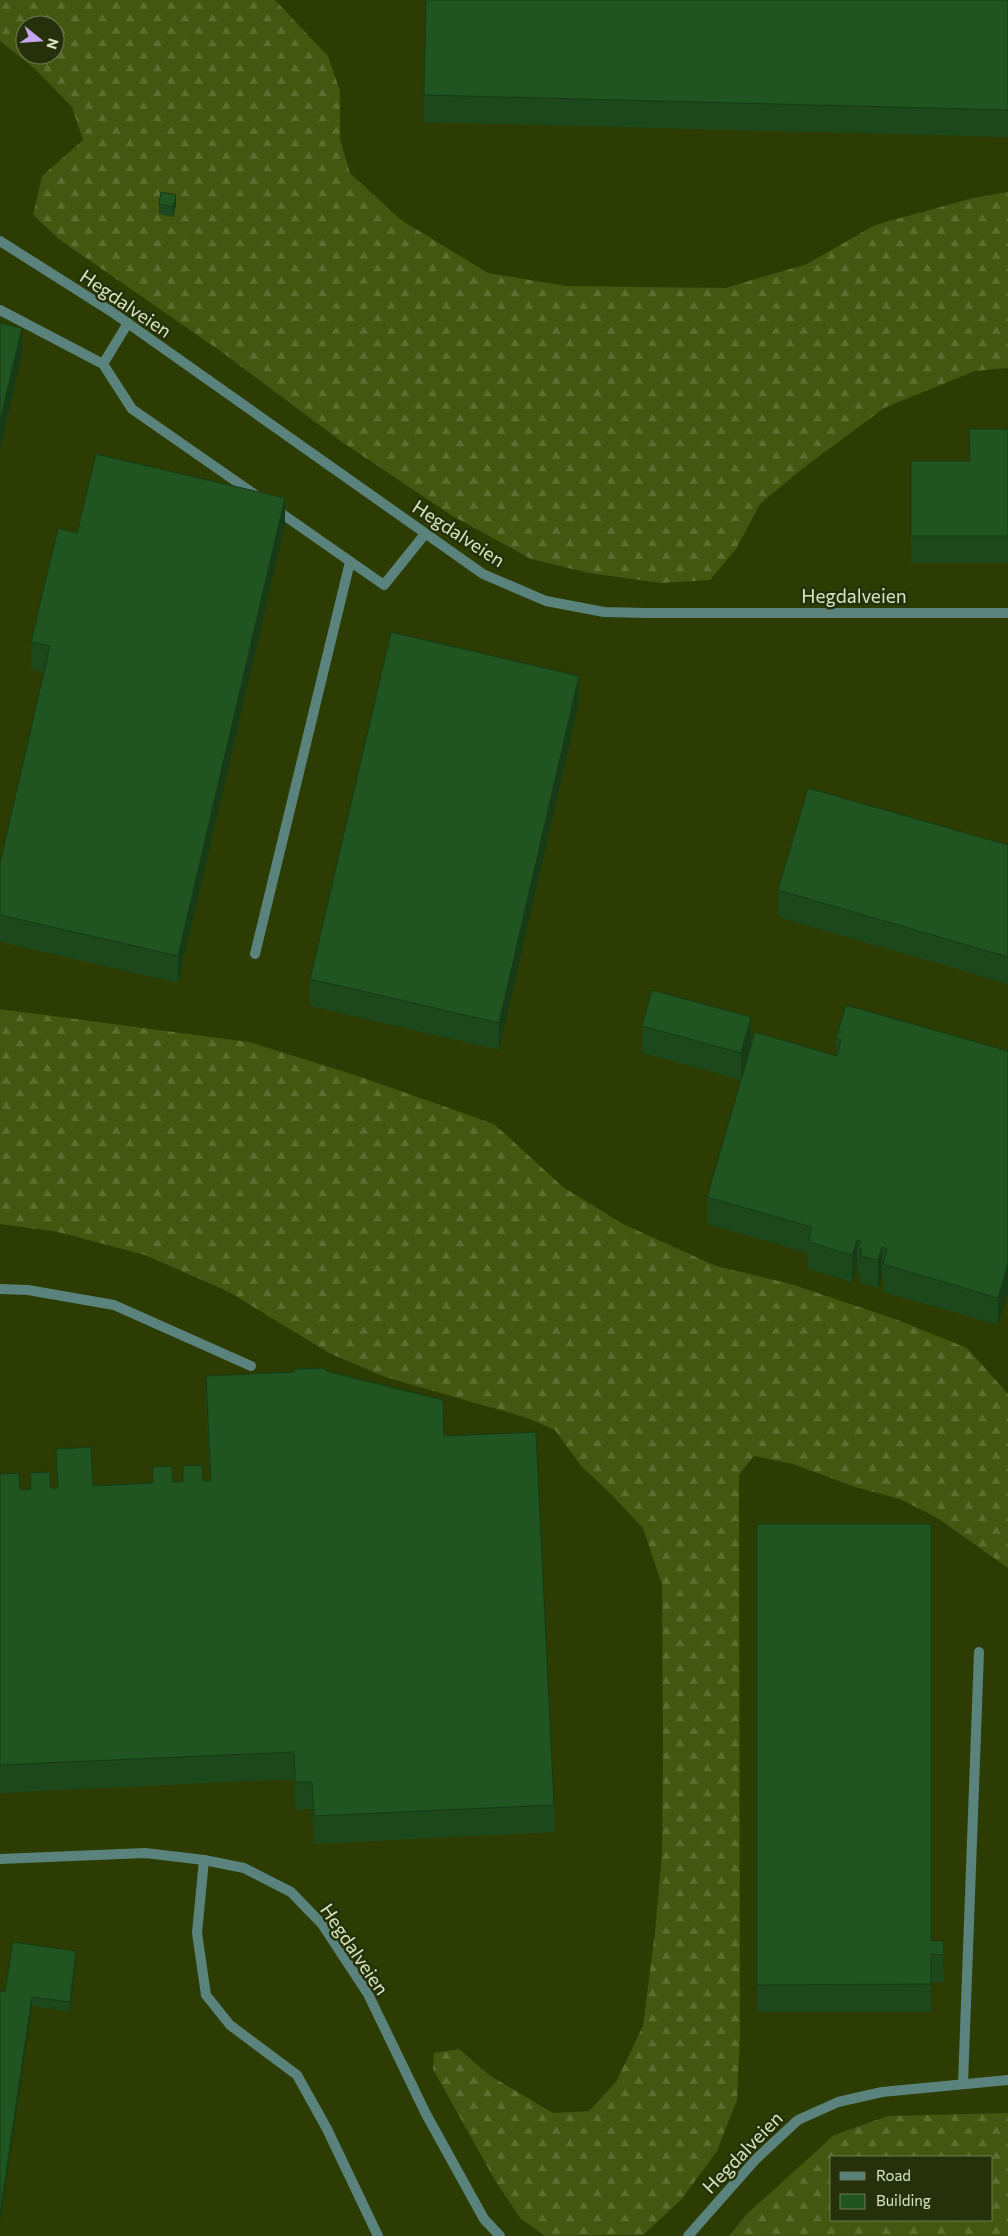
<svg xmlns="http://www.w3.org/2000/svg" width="1008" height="2236" viewBox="0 0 1008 2236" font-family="Commissioner,sans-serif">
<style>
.forest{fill:url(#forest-firs);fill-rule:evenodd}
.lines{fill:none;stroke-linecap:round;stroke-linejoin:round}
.service{stroke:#5a837d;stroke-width:10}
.minor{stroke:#5a837d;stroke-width:10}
.wall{fill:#1c481c}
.shaded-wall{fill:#163b16}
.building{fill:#205420;stroke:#163b16}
.labels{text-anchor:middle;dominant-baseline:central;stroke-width:5;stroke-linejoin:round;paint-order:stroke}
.street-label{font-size:19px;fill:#d9e5c2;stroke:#26300a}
</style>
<defs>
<pattern id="forest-firs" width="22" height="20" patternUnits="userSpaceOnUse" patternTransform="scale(1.25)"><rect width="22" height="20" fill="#445610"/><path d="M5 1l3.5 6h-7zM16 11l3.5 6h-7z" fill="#5e6e31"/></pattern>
</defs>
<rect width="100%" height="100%" fill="#2d3c02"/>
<!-- forest -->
<path class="forest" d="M0,0h275l53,56 12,35v48l10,34 51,47 87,53 78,13 159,2 82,-24 68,-39 98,-27 35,-6v176l-33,3 -91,37 -82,61 -42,35 -24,45 -26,31 -49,3 -72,-10 -58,-14 -80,-44 -109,-73 -123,-92 -159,-110 -27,-25 9,-39 41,-36 -11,-33 -38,-39 -34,-27zM25,25h30v30h-30z
M0,1009l249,33 106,33 139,49 69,63 60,37 93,42 75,18 104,35 72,29 41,46v174l-69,-49 -39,-20 -45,-12 -62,-23 -39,-8 -15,19 1,563 -3,62 -20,51 -36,49 -38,35 -98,1 -24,-17 -25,-37 -63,-113 1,-16 25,-4 30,26 64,38 36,-2 27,-29 27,-56 12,-94 7,-78 1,-97 -1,-172 -19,-57 -34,-36 -28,-26 -26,-36 -31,-13 -139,-40 -56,-24 -100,-61 -84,-37 -87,-23 -58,-8z
M1008,2113v123h-279l18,-22 87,-79 54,-19zM992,2157v63h-160v-63z"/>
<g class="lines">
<!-- service -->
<path class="service" d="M0,310l103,54 25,-41
M103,364l29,45 125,87
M275,509l109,76 41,-51
M255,954l95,-392
M0,1289l28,1 86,15 137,61
M204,1860l-7,73 9,62 24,30 67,50 30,54 51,107
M963,2084l16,-432"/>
<!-- minor -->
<path class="minor" d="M0,241l112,71 371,262 63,27 58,11 42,1h362
M0,1859l145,-6 59,7 40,8 47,24 31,32 46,70 58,120 58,105 16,17
M688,2236l68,-77 42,-39 40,-18 44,-10 126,-12"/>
</g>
<!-- wall -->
<path class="wall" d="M1008,0v137l-584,-15v-27z
M159,204l17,1 -3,12 -14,-3z
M1008,429v134h-97v-102h58z
M285,525l-107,458 -178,-41v-79l44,-191 -13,-3v-27l46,-109z
M579,703l-80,347 -189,-44v-27z
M1008,845v139l-230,-67v-27z
M642,1026l109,18 -10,36 -99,-27z
M836,1038l172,13v240l-10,34 -115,-33v-17l-1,-1 -4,14 -18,-5v-7l-2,-1v-7l-1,-1 -5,15 -44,-13v-16l-101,-29v-27l129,-141z
M326,1371l118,65 110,369v27l-240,12 -2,-35 -17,1 -1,-31 -294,14v-319l20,16 10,-1v-16l20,15h7l-1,-39 37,37 60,-3v-16l20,15h10v-16l20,15h7l-4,-78v-27z
M757,1524l174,417h12l1,41h-13v30h-174z
M76,1961l-6,51 -38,-6 -27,-14z"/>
<!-- shaded-wall -->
<path class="shaded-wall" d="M176,195v10l-3,12v-10z
M22,328v27l-22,94v-28z
M285,498v27l-107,458v-27z
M579,676v27l-80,347v-27z
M751,1017v27l-10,36v-27z
M857,1240v27l-5,15v-27z
M882,1247v27l-4,14v-28z
M1008,1264v27l-10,34v-27z
M76,1951v10l-6,51v-10z
M32,1997v9l-32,218v-9z"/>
<!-- building -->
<path class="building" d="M426,0h582v110l-584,-15z
M161,192l15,3 -3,12 -14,-3z
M0,323l22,5 -22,93z
M969,429h39v107h-97v-75h59z
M96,454l189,44 -107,458 -178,-41v-52l50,-217 -19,-4 27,-114 19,5z
M391,632l188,44 -80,347 -189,-44z
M808,788l200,57v112l-230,-67z
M652,990l99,27 -10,36 -99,-27z
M846,1005l162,46v213l-10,34 -115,-34 4,-15 -5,-2 -4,13 -18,-4 2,-7 -4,-1 3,-7 -4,-1 -5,15 -44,-13 4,-15 -105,-30 48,-165 82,24 4,-16 -5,-2z
M326,1368v3l117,29 1,36 92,-4 18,373 -240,11 -2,-34h-17l-1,-30 -294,13v-291l19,-1 1,17 11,-1 -1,-16 20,-1v16h8l-2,-39 35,-2 2,39 60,-3v-16l19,-1 1,16h10v-16l19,-1 1,16h8l-5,-105 88,-4v-3z
M757,1524h174v417h12l1,14 -13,-1v30l-174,1z
M13,1942l63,9 -6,51 -38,-5 -32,218v-224l5,1z"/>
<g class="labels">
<!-- street labels -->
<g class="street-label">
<text transform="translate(126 303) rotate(34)">Hegdalveien</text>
<text transform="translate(459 533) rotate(33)">Hegdalveien</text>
<text x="854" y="595">Hegdalveien</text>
<text transform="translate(355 1949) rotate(56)">Hegdalveien</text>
<text transform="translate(742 2152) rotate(-46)">Hegdalveien</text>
</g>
</g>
<!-- legend -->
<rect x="830" y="2156" width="162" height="65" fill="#26300a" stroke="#6e7854"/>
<rect x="840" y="2172" width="25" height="8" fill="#5a837d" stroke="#6e7854"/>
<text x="876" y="2181" font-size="15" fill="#d9e5c2">Road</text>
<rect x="840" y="2194" width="25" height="15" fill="#205420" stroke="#6e7854"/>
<text x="876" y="2206" font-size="15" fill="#d9e5c2">Building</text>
<!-- north arrow -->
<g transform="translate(40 40) rotate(107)"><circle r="24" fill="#26300a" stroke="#6e7854"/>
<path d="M0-4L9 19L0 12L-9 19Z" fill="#c6a6f0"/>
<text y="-8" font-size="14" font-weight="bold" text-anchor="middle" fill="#d9e5c2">N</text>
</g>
</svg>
